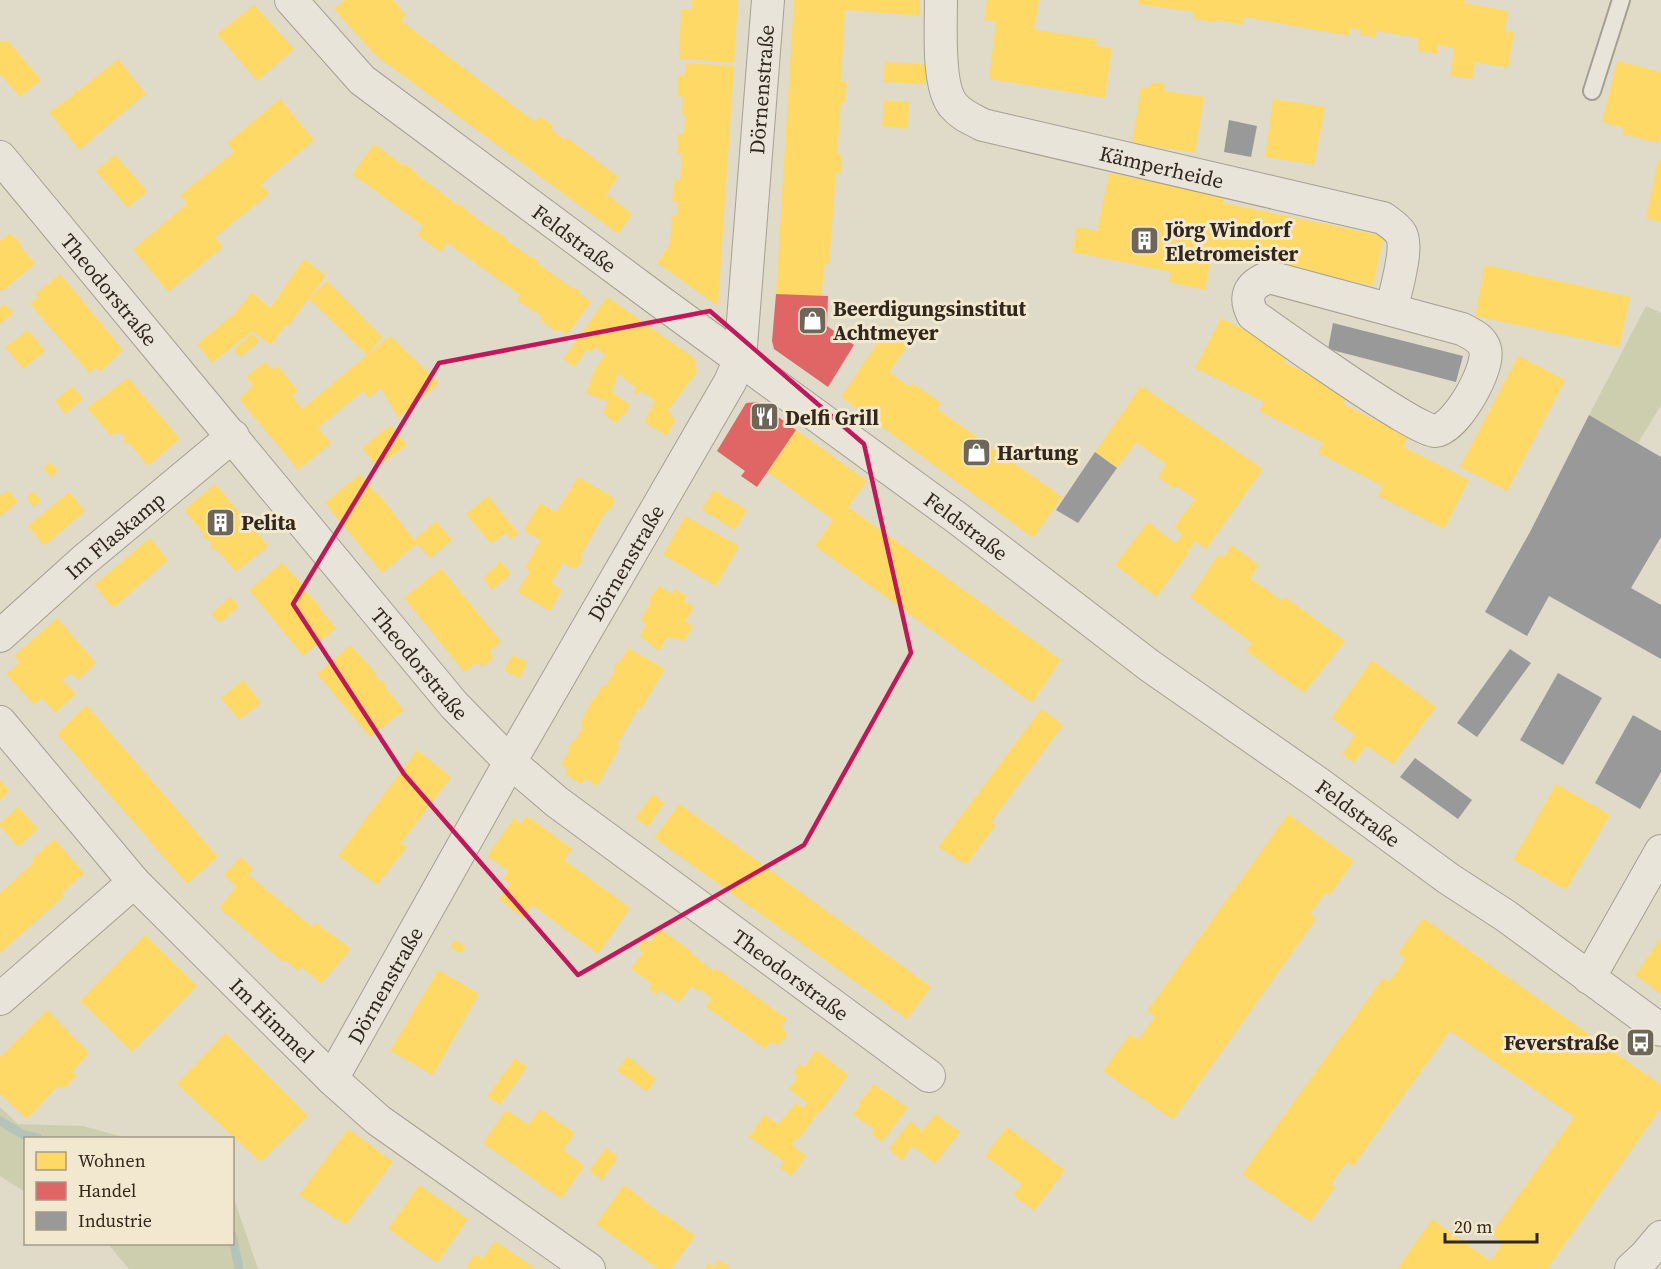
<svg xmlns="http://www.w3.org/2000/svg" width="1661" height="1269" viewBox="0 0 1661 1269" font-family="'Source Serif 4',serif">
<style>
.green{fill:#cdcead}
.homes{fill:#ffd966}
.shops{fill:#e06666}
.industry{fill:#999}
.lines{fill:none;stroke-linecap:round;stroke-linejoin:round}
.stream{stroke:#b5c4bb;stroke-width:9}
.service-casing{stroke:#a59f93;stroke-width:20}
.minor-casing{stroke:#a59f93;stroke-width:34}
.service{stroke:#e8e4da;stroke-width:16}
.minor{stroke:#e8e4da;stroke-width:32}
.marked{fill:none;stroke:#c2185b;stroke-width:4.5;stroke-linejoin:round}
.labels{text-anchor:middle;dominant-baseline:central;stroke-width:6;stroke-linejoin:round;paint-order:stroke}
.street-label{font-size:21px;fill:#31271d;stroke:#f1e8cf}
.poi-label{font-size:21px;font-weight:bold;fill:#31271d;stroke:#f1e8cf;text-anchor:start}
</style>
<rect width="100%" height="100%" fill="#e0dac9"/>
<!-- green -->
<path class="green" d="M1646,306l15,7v92l-23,38 -49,-28z
M0,1107l18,17 65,2 44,12h-101l-1,54 -25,-16z
M233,1196l25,73h-129l-21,-25h124z"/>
<!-- homes -->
<path class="homes" d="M344,0h49l13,15 -5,6 134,101 4,-6 15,10 -3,4 14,10 2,-2 51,39 -12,17 26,20 -14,20 -243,-179 -41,-46z
M692,0h46l-4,63 -55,-4 2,-50 10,1z
M794,0h126v16l-75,-6 -4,71 6,1 -2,20h-4l-4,52 5,1 -1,18h-5l-7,91 -4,-1 -4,33 -45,-2z
M987,0h52l-5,30 63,9 -1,7 16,2 -7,50 -116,-19 7,-57 -12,-2z
M1139,0h326l-1,3 44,8 -3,20 9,1 -6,36 -33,-6 -3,17 -22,-3 4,-28 -16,-3 -1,9 -19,-3v-13l-42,-7 -1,6 -15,-2 1,-5 -11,-2 -1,8 -105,-19 -1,8 -28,-5v2l-22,-3 1,-7 -56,-8z
M254,5l40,44 -37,32 -40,-47z
M0,41h8l33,39 -21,17 -20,-23z
M118,59l31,39 -5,-3 -65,55 -30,-38 26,-18 -2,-6 4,4z
M1617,61l44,11v63l-2,8 -37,-9 2,-6 -22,-6z
M885,62l41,2 -1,20 -42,-2z
M686,63l48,3 -16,240 -61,-43 13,-19 2,-29 5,1v-14l-5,-1 2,-21 6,1 2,-27h-5l1,-20h6l1,-19 -3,-1 1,-17 -6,-1 1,-21 6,1z
M1151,82l14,2 -1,7 40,6 -9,56 -63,-10 9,-56 9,1z
M280,99l34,41 -53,44 8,10 -54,43 8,10 -55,45 -35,-43 54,-45 -7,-9 54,-43 -7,-9z
M1273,99l52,8 -11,58 -49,-8z
M884,100l25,2 -1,27 -26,-3z
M374,144l30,22 1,-2 11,8 -1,1 42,32 2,-1 22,18 24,15 1,3 24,17 4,1 7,8 31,22 8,2v4l11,8 -24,33 -9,-6 -2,3 -15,-12 2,-3 -26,-17 3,-5 -73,-52 -6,9 -24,-17 6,-9 -71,-52z
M115,155l32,36 -19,17 -32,-37z
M1658,160l3,1v61l-15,-4z
M1109,173l115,24 -1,6 161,33 -11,50 -161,-34 -7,38 -36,-8 2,-10 -99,-20 5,-25 20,4z
M9,233l11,9 1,5 14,17 -33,27 -2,-2v-48z
M304,259l22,17 -39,51 -2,-2 -14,20 -19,-14 -40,32 -15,-19 38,-31 17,-21 18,16z
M1485,265l145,32 -11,50 -144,-31z
M60,274l63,76 -23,22 -4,-5 -7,6 -59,-69 8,-7 -3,-3z
M327,281l55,56 -15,18 23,-19 49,47 -41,35 -17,-30 -12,10 -6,-7 -45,37 13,15 -33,27 -59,-71 14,-13 -7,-9 18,-15 9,8 5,-4 20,25 -6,5 10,13 65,-54 -58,-56z
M607,297l88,62 2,13 -29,38 7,11 -8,15 -23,-14 11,-21 -14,-10 -4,4 -4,-3 3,-4 -18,-15 -6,19 18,13 -6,11h-3l-5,8 -13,-11 5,-11 -22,-9 9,-24 10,-14 -11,-8 -3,6 -4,-4 -13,18 -11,-8z
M5,304l8,9 -13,11v-16z
M1221,318l68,35 -5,9 64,33 -5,9 65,33 -5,10 66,33 -25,49 -66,-33 5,-10 -65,-33 5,-10 -64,-32 5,-9 -69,-34z
M890,324l22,15 -23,33 21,15 2,-4 29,20 -4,6 125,88 -29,41 -192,-141z
M28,330l17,21 -22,18 -18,-22z
M253,333l6,9 -19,15 -7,-7z
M1518,356l47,24 -58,111 -47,-24z
M128,378l52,61 -32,27 -19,-23h-6l2,-6 -4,-4h-6l-4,3 -24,-28z
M72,386l11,13 -18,15 -10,-13z
M1141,386l122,83 -57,80 -11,-8 -8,12 1,1 -32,43 -41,-32 33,-43 28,22 6,-10 -8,-7 21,-28 -18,-13 -3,3 -16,-12 8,-13 -30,-22 -19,26 -22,-16z
M390,425l17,20 -30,22 -15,-19z
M796,430l71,51 -19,26 213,153 -29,43 -217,-157 18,-26 -66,-48z
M50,462l8,9 -7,6 -8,-9z
M360,474l17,21 1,-2 36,47 22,-19 16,19 -22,18 -13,-14 -35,29 -57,-70z
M578,477l36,21 -1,8 -8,7 -24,42 1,6 -3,4 -5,4 -11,-6 -12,20 11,7 -12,21 -33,-19 13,-21 -5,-3 15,-28 -14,-8 -1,-4 15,-25 16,9z
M215,484l53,62 -32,26 -20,-23h-5v-6l-2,-3 -6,-2v-5l-19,-23z
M8,490l10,12 -18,14v-20z
M713,490l34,20 -12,20 -33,-20z
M33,491l8,10 -7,6 -8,-9z
M69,492l16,19 -41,35 -16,-20z
M488,496l31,38 -8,5 -6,-6 -14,11 -25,-30z
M685,516l54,30 -23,40 -53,-31z
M150,538l18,22 -55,48 -19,-23z
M1231,545l28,20 -9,13 32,23 3,-4 60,44 -41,52 -58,-42 6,-8 -62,-46 28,-42 6,2z
M501,561l10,13 -19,16 -9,-12z
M282,563l23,24 -1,3 15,15v3l17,20 -33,28 -54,-66z
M441,568l60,74 -12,10 5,5 -12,10 -4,-5 -14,10 -60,-74z
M659,586l13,8 3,-5 12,7 -3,5 10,6 -9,15 8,4 -9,16 -8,-4 -1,2 -7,-4 -9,15 -19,-15 6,-12 -5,-4 9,-17 -1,-5z
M230,597l9,9 -19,17 -9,-9z
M57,618l39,45 -18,17 -7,-7 -9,7 14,14 -21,19 -13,-15 -8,7 -28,-31 14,-12 -6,-6z
M350,645l23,25 6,11h4l4,9 17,20 -34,27 -53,-63z
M628,648l37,21 -24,40 -2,-2 -22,38 3,2 -23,39 -12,-8 -3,7 -17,-11 3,-6 -7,-3 8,-14 -1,-2 4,-8h3l8,-15 -3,-2 13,-26h2l7,-12 3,1 10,-17 -1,-3 3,-5 4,-1z
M513,655l14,7 -6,14 -3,2 -14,-8z
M1372,660l64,47 -43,57 -27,-18 -12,17 -12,-9 13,-19 -24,-17z
M243,680l18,23 -22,17 -18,-22z
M86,705l132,152 -31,27 -130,-150z
M1041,709l22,16 -72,97 5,3 -30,40 -28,-18z
M417,750l34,27 -50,66 6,4 -30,38 -39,-29z
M0,780l9,11 -9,9z
M1556,784l54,31 -44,75 -53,-30z
M653,794l11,9 -16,24 -13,-9z
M679,804l252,183 -24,32 -253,-181z
M18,807l20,22 -20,18 -18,-21v-3z
M1288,814l66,47 -25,35 -4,-3 -15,21 6,5 -143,201 -70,-49 27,-37 8,6 17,-24 -8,-5z
M527,816l45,33 -8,11 66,48 -32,46 -66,-49 -9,13 -24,-19 11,-15 -7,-6 5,-7 -21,-15 27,-38 7,6z
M54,839l30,34 -22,20 2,3 -64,57v-60l34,-31 -3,-2z
M241,857l12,12 -5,6 64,52 4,-4 35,26 -30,35 -20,-17 -3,4 -13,-11 -2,2 -64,-54 17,-21 -12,-12z
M1423,918l238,167v23l-114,161h-150l35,-50 58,42 13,-18 -12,-9 83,-117 -124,-86 -97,135 -6,-4 -16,22 4,3 -25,35 -68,-48 141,-196 6,4 16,-23 -7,-6z
M660,929l32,23 -1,1 23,19 2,-4 71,51 -5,6 5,11 -7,8 -11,-1 -4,6 -59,-42 5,-9 -10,-8 -2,2 -8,-6 -12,17 -19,-13 -3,5 -8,-6 3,-5 -21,-15 12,-17 -5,-4 6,-9 5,4z
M145,935l52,51 -65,66 -52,-51z
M1661,938v56l-26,-19z
M454,940l11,6 -4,8 -11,-7z
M438,970l41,24 -46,81 -43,-24z
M47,1010l42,43 -17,19 5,3 -13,14 -6,-3 -31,33 -27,-25v-37z
M225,1033l83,83 -48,46 -83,-78z
M816,1050l32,25 -27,37 -2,-1 -20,28 -2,-1 -5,7 14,11 -14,20 -12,-8 4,-6 -35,-25 15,-22 14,9 18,-21 8,5 3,-5 -18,-14 9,-13 -5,-3 7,-9 4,3z
M627,1056l29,23 -9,13 -30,-22z
M515,1058l12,9 -27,38 -13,-8z
M874,1084l34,24 -26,34 -11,-8 3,-5 -21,-14 7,-11 -1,-1z
M540,1109l35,24 -12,17 21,16 -23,33 -78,-56 23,-33 22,15z
M935,1114l25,18 -25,32 -23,-18 -10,15 -13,-12 21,-28 12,10z
M1007,1127l58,43 -31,41 -21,-16 9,-11 -37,-28z
M348,1129l45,33 -47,63 -47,-30z
M606,1148l12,9 -16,23 -13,-9z
M419,1185l49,34 -31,44 -49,-34z
M624,1185l38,30 1,-2 32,23 -24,33h-13l-62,-45z
M495,1241l41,28h-71l10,-15 7,5z
M719,1260l13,9h-27l3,-6 6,4z"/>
<!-- shops -->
<path class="shops" d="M776,294l52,2 -1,30 27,19 -26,42 -54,-38 -2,-8z
M758,402l38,28 -39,57 -16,-11 4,-5 -28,-20 29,-48z"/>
<!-- industry -->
<path class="industry" d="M1229,120l28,6 -6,31 -27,-5z
M1333,323l130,33 -7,26 -128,-33z
M1589,415l72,42v80l-30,51 30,17v54l-112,-63 -22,40 -42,-24 45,-80z
M1095,452l22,16 -39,55 -22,-13z
M1510,649l21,14 -54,74 -20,-14z
M1558,673l44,25 -39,67 -43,-25z
M1633,715l28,16v41l-21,37 -45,-26z
M1415,758l57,42 -14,19 -58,-42z"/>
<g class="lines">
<!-- stream -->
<path class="stream" d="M0,1121l24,14 14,3
M232,1235l7,34"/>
<defs>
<path id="service" d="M1592,91l29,-91"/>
<g id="minor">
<path id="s1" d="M291,0l71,80 292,217 303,221 193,148 168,117 131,96 57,37 155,114"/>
<path id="s2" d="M941,0c0,26 -4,86 12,105 8,10 19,14 30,20l400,93c7,5 14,9 18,16 8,15 -6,57 -9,75"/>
<path id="s3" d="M0,157l454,548 56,57 47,40 372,274"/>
<path d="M1269,277l193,52c9,5 20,9 23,20 6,19 -30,81 -50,82 -19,0 -157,-98 -182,-116 -10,-19 -4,-30 16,-38z"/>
<path id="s4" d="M0,636l83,-75 150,-125"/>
<path id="s5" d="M0,722l134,160 198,197 46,41 211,149"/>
<path d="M1589,978l72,-127"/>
<path d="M0,999l134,-117"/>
<path id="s6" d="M332,1079l178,-317 220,-380 10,-23 28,-359"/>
<path d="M1631,1269l14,-13 16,-19"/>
</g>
</defs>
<!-- service casing -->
<use href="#service" class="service-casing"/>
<!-- minor casing -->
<use href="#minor" class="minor-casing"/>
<!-- service -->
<use href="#service" class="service"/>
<!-- minor -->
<use href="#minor" class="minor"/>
</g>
<!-- marked area -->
<path class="marked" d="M710,311l154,133 47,209 -107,192 -226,130 -174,-201 -111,-170 146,-241z"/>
<!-- icons -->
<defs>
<symbol id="building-square" viewBox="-11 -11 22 22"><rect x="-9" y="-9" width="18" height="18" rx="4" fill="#6e6659" stroke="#f1e8cf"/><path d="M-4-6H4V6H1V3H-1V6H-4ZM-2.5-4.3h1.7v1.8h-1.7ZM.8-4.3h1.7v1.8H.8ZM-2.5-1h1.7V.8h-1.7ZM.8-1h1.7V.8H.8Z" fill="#fff"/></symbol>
<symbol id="shop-square" viewBox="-11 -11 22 22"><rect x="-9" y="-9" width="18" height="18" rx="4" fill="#6e6659" stroke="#f1e8cf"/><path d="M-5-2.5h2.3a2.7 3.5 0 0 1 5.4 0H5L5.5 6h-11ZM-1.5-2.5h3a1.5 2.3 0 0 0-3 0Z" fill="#fff"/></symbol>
<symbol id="restaurant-square" viewBox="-11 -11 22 22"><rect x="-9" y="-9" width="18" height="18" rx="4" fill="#6e6659" stroke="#f1e8cf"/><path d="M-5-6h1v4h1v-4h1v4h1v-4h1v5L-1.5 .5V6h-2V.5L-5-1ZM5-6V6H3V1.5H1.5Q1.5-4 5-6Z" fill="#fff"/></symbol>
<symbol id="bus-square" viewBox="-11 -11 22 22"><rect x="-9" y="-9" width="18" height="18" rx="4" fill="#6e6659" stroke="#f1e8cf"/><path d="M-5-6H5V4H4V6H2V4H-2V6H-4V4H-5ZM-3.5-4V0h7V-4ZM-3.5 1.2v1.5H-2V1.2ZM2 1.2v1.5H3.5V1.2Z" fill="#fff"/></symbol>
</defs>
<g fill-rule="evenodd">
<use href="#building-square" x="1128" y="224" width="33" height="33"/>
<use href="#shop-square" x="796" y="304" width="33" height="33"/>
<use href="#restaurant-square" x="748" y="400" width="33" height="33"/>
<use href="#shop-square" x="960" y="436" width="33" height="33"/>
<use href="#building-square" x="204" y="506" width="33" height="33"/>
<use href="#bus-square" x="1624" y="1026" width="33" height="33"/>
</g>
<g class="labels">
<!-- street labels -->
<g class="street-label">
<text stroke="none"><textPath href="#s6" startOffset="1098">Dörnenstraße</textPath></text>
<text stroke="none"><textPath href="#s2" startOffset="327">Kämperheide</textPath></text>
<text stroke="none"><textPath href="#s1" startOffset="372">Feldstraße</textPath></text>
<text stroke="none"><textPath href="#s3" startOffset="172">Theodorstraße</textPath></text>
<text stroke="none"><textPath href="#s1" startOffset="858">Feldstraße</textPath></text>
<text stroke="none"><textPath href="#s4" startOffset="153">Im Flaskamp</textPath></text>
<text stroke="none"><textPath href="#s6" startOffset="594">Dörnenstraße</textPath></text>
<text stroke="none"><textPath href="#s3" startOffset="658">Theodorstraße</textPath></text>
<text stroke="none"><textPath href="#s1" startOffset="1344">Feldstraße</textPath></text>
<text stroke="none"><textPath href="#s3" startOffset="1144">Theodorstraße</textPath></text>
<text stroke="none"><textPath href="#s6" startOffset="108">Dörnenstraße</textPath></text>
<text stroke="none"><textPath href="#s5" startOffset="404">Im Himmel</textPath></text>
</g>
<!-- poi labels -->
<g class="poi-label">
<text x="1165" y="229">Jörg Windorf<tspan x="1165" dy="24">Eletromeister</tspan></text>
<text x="833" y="308">Beerdigungsinstitut<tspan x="833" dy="24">Achtmeyer</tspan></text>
<text x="785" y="417">Delfi Grill</text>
<text x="997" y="452">Hartung</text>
<text x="241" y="522">Pelita</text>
<text x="1619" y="1042" text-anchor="end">Feverstraße</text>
</g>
</g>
<!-- legend -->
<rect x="24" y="1137" width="210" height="108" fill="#f1e8cf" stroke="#a49b88" stroke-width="1.5"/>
<rect x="36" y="1152" width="30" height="18" fill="#ffd966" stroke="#a49b88" stroke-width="1.5"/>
<text x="78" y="1167" font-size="18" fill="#31271d">Wohnen</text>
<rect x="36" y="1182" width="30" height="18" fill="#e06666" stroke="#a49b88" stroke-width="1.5"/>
<text x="78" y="1197" font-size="18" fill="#31271d">Handel</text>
<rect x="36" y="1212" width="30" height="18" fill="#999999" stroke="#a49b88" stroke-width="1.5"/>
<text x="78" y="1227" font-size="18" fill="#31271d">Industrie</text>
<!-- scale -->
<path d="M1445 1233v9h92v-9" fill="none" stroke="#31271d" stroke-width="3"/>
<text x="1454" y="1233" font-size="18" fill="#31271d" stroke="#f1e8cf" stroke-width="4.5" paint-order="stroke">20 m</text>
</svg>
